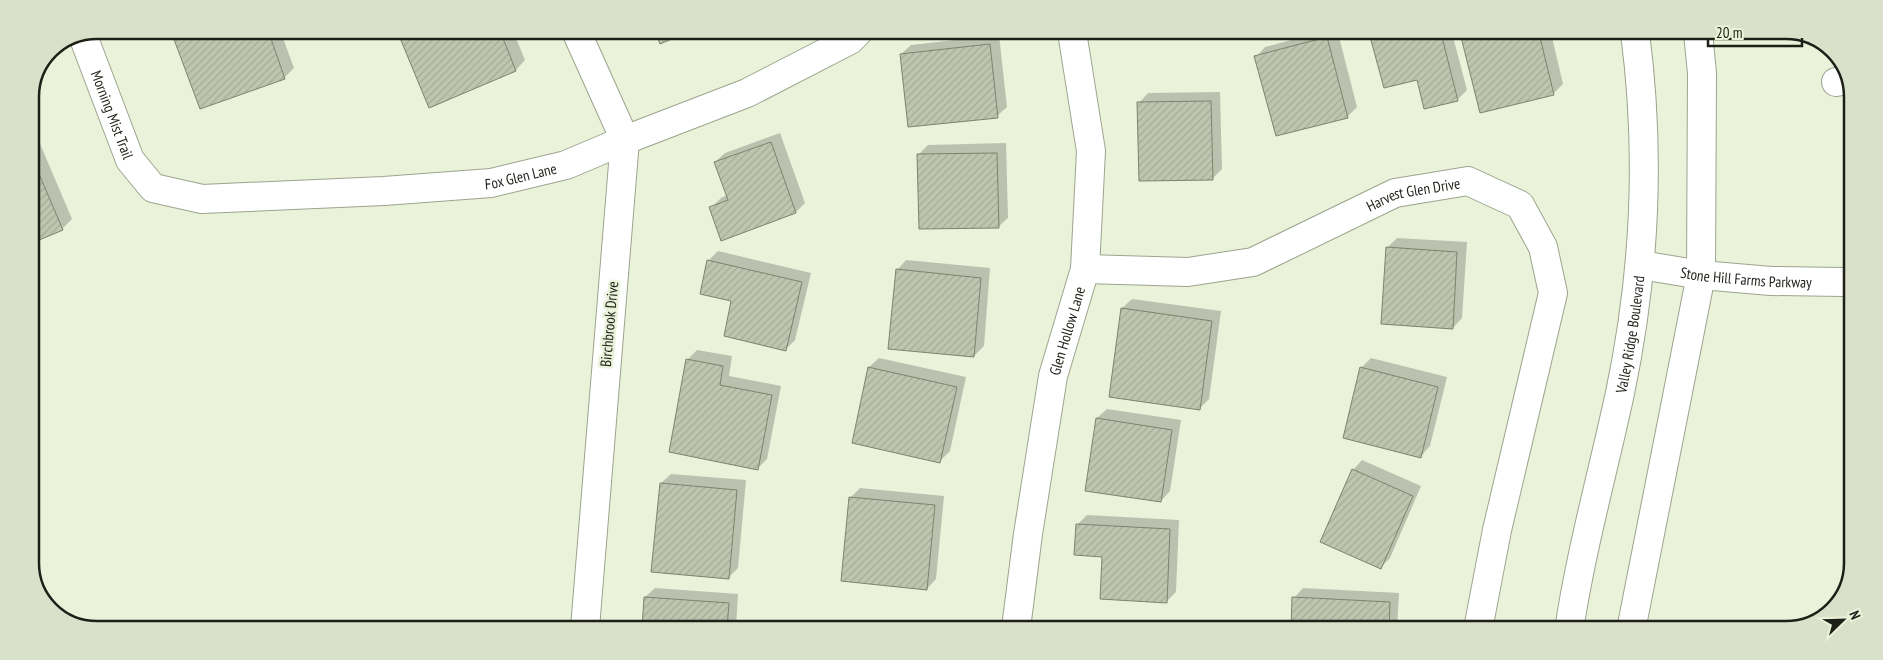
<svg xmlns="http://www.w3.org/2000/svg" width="1883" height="660" viewBox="0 0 1883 660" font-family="'PT Sans Narrow',sans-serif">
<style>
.shadow{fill:#0003}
.building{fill:url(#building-hatch);stroke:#7c836e}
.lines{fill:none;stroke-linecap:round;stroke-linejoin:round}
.minor-casing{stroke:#9da48e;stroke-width:30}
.major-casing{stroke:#9da48e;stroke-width:30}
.minor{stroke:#fff;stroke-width:28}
.major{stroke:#fff;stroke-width:28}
.labels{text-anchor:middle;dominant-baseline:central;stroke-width:5;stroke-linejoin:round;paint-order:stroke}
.street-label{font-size:15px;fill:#1e2018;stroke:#eaf2da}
.rim{fill:none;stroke:#1e2018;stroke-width:2.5}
</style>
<defs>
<pattern id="building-hatch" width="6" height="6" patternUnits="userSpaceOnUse" patternTransform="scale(1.25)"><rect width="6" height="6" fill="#bfc6b0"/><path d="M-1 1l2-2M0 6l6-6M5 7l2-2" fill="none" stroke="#a4aa97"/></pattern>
</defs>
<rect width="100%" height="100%" fill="#eaf2da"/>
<!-- shadow -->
<path class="shadow" d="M178,30h102l14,38 -10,10 -110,-43z
M409,31h104l12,29 -9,10 -87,36 -27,-68z
M1321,32l17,1 19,74 -10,10 -91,-60 9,-10z
M1371,33h81l15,57 -10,10 -39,-22 -34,9z
M1462,33h89l12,51 -10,10z
M999,35l8,72 -10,9 -96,-62 10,-9z
M36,79l2,5 -7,6z
M1220,92l2,77 -9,9 -74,-75 9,-10z
M780,133l25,70 -9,9 -85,-4 10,-10 6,-3 -12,-33 10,-9z
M38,139l34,80 -10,10 -32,5v-92z
M1006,143l2,75 -10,9 -79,-73 9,-9z
M1397,238l70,4 -5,76 -9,10 -66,-80z
M718,251l93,22 -16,67 -9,9 -53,-49 -25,-39z
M906,260l84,8 -6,78 -10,10 -77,-86z
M1132,299l89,12 -12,88 -10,10 -77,-101z
M697,350l35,6 -3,20 52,10 -14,73 -10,10 -70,-109z
M879,358l87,19 -16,74 -10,10 -71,-94z
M1371,358l76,19 -17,69 -9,10 -60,-88z
M1107,409l74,11 -11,71 -9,10 -64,-83z
M1362,460l59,26 -31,72 -10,10 -27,-98z
M671,474l75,6 -8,88 -10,10 -67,-95z
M860,488l84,8 -8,83 -9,10 -77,-91z
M1087,515l92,5 -3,72 -10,10 -63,-46 -26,-31z
M655,588l83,6 -2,34h-93l2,-31z
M1303,588l96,5 -2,36h-105l2,-31z"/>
<!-- building -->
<path class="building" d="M184,30h84l17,49 -85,30 -28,-75z
M418,31h82l16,40 -87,37 -29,-70z
M655,31h36l-31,13z
M1369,33h72l17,68 -34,8 -7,-29 -33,8z
M1460,33h79l15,62 -74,18z
M1327,37l21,81 -72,18 -22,-80z
M990,44l8,74 -90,9 -8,-73z
M1211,101l2,79 -74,1 -2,-79z
M771,142l25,71 -75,28 -12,-34 19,-7 -14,-38z
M30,153l33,77 -31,13 -2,-6z
M997,153l2,75 -80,1 -2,-75z
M1386,247l71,5 -4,77 -72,-5z
M707,260l95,22 -16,69 -62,-15 7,-35 -31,-7z
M896,269l85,9 -7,79 -86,-8z
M1121,308l91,13 -12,89 -91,-13z
M686,359l37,7 -3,19 52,10 -14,75 -89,-18z
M868,367l89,20 -17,76 -88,-20z
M1360,367l78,20 -17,71 -78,-20z
M1096,418l76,12 -11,72 -76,-11z
M1352,469l61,27 -32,73 -61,-27z
M660,483l77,7 -8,89 -78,-7z
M849,497l86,8 -8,85 -86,-9z
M1076,524l94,5 -3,74 -67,-4 2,-42 -28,-2z
M644,597l85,6 -2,25h-85z
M1292,597l98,5 -1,27h-98z"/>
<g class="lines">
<defs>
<g id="minor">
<path d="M576,31l49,109 -40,488"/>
<path id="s1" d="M83,36l47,124 23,28 49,11 182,-8 107,-8 75,-18 59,-25 122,-47 103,-53 8,-8"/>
<path d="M1836,82l12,-2"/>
<path id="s2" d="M1641,265l60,10 70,6 72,1 9,-1"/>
<path id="s3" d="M1085,269l103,3 65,-10 142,-69 73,-12 52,24 23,42 10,46 -56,237 -19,99"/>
<path id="s4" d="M1016,628l12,-94 25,-158 32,-107 6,-118 -19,-119"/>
</g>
<g id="major">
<path id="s5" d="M1569,630c12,-80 34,-158 51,-237 25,-119 31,-239 15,-360"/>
<path d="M1631,630l70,-355 1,-202 -4,-40"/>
</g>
</defs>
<!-- minor casing -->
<use href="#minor" class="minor-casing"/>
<!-- major casing -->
<use href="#major" class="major-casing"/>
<!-- minor -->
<use href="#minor" class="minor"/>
<!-- major -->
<use href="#major" class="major"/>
</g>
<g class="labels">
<!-- street labels -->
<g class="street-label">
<text stroke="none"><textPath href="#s1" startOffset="84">Morning Mist Trail</textPath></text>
<text stroke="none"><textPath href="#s1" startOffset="539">Fox Glen Lane</textPath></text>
<text stroke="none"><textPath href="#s3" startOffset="344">Harvest Glen Drive</textPath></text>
<text stroke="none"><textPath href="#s2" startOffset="106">Stone Hill Farms Parkway</textPath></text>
<text transform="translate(609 324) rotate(-85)">Birchbrook Drive</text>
<text stroke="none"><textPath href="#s4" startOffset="302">Glen Hollow Lane</textPath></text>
<text stroke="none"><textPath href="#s5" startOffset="302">Valley Ridge Boulevard</textPath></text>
</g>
</g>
<!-- crop -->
<path d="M0 0H1883V660H0ZM97 39H1786A58 58 0 0 1 1844 97V563A58 58 0 0 1 1786 621H97A58 58 0 0 1 39 563V97A58 58 0 0 1 97 39Z" fill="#dae1ca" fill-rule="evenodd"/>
<path class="rim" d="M97 39H1786A58 58 0 0 1 1844 97V563A58 58 0 0 1 1786 621H97A58 58 0 0 1 39 563V97A58 58 0 0 1 97 39Z"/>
<!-- north arrow -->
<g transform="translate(1843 620) rotate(67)" stroke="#eaf2da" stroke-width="4" paint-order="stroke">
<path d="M0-4L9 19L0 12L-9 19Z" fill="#1e2018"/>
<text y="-8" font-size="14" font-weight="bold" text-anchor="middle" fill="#1e2018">N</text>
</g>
<!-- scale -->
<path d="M1708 38v8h94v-8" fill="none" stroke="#1e2018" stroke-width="2.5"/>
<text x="1716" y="38" font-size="15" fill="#1e2018" stroke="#eaf2da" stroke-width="4" paint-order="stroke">20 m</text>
</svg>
